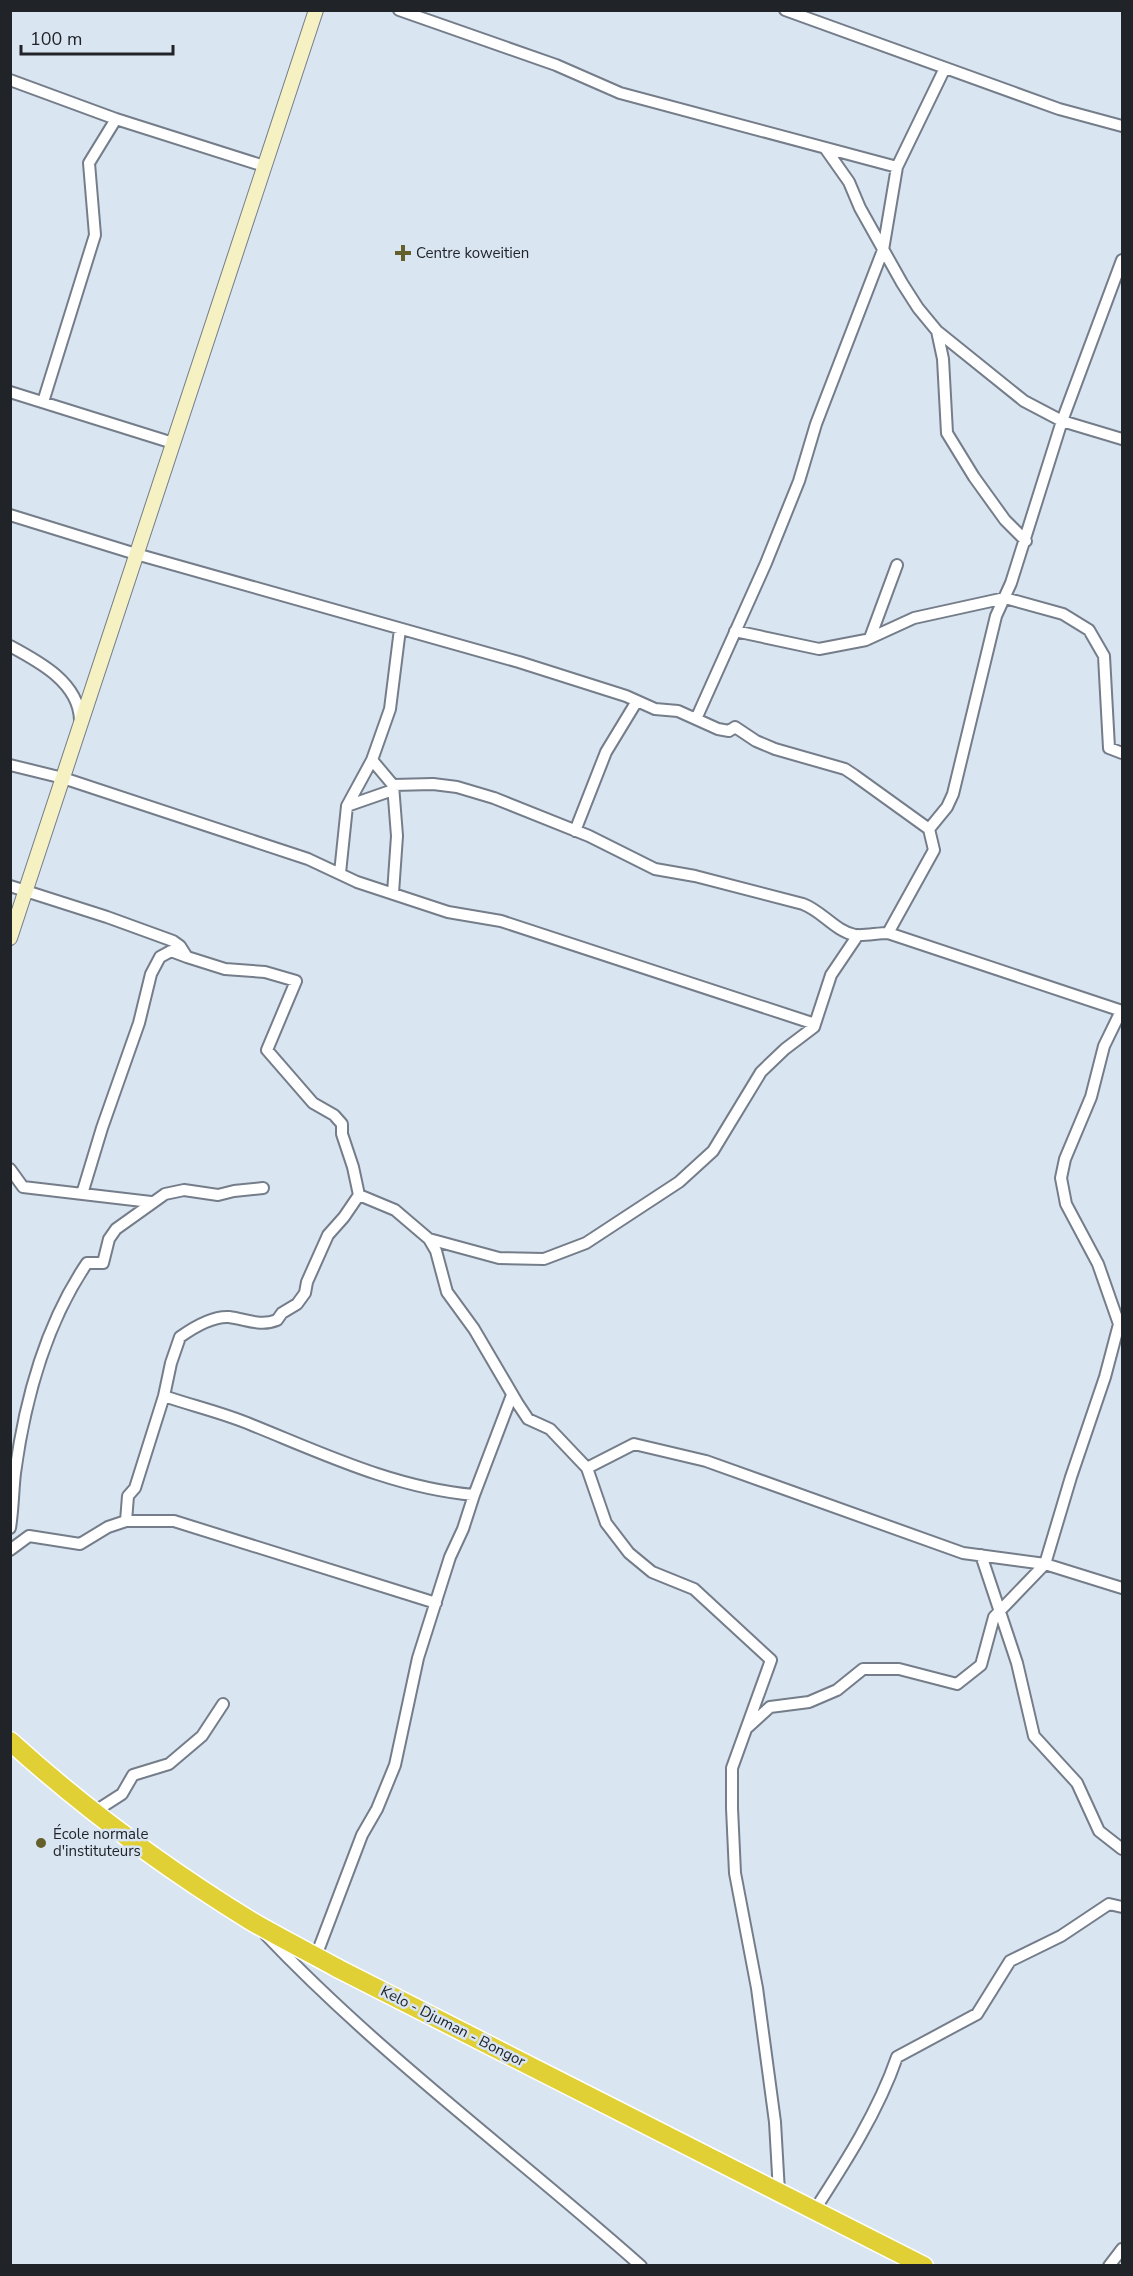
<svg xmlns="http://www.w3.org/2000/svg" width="1133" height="2276" viewBox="0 0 1133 2276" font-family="'Nunito Sans',sans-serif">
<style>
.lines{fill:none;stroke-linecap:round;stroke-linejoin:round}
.street-casing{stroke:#747d89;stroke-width:14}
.secondary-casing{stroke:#747d89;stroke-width:16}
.highway-casing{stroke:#fff;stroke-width:21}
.street{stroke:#fff;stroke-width:10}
.secondary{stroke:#f6f1c2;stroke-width:14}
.highway{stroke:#e0d035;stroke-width:18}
.poi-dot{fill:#645f2b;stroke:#dae5f2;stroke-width:2}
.labels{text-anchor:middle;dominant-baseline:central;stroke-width:5;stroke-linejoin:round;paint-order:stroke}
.poi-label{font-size:15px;fill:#202429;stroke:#dae5f2;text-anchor:start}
.street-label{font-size:15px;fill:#202429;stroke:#dae5f2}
</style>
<rect width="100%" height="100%" fill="#dae5f2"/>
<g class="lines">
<defs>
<path id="street" d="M399,10l157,55 64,28 277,74
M785,10l274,99 63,17
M10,80l106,39 148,47
M825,148l24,34 11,26 42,75 16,25 19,23 87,70 38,20 60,18
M937,331l6,28 4,74 27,44 31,43 21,21
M10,392l163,51
M43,402l52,-167 -6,-72 27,-44
M10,515l126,39 383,108 107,34 29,13 23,2 40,18 11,2 6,-4 21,14 19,8 70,20 9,6 75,54 5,21 -46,83
M400,629l-10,80 -18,51 21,25 40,-1 24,3 37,11 95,38 66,33 40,7 108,28c19,7 32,27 52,31 10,1 23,-2 33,-2l234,78
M735,631l84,18 47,-9 48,-22 91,-20 58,16 26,16 15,26 5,92 13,5
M870,638l27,-73
M10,646c30,16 69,37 70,74
M696,719l70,-156 33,-82 17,-57 67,-174 14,-83 48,-99
M10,765l53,13 245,81 49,23 91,30 53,9 314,103
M393,785l4,51 -4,57
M347,806l46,-16
M929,829l18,-22 6,-13 43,-178 15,-33 51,-162 60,-161
M575,831l31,-79 31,-51
M340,873l7,-67 25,-46
M10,886l97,31 66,24 7,5 7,11 38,12 40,3 31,9 -29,69 46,53 21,12 8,9v10l11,33 6,28 36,15 34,29 7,12 11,41 27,37 44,75 10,15 22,10 37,39 19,55 23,30 23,19 42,17 77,71 -39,108v40l3,65 22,115 18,134 4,70
M1121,1011l-17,35 -13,51 -26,62 -4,19 5,26 32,60 21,60 -14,53 -34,100 -26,87 77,24
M10,1169l13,18 128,15
M82,1194l20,-66 37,-105 12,-49 9,-17 11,-6 16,6
M429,1239l70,19 45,1 42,-16 93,-61 34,-31 48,-79 24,-23 29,-22 17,-52 27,-40
M164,1396c29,10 60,17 88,29 72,29 143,63 222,70l38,-100
M587,1468l47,-24 72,17 257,92 82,11
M126,1521h48l262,82
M10,1528c3,-19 3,-37 5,-55 10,-74 30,-148 72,-210h16l6,-24 7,-10 49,-35 19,-4 34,5 16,-4 29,-3
M10,1550l19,-14 51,8 28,-17 18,-6 2,-25 7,-8 29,-92 7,-33 9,-26c14,-10 32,-21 49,-20 17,2 31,10 48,3l5,-7 15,-9 8,-11 2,-11 21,-47 16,-18 15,-22
M981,1555l36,108 17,73 43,47 22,48 23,18
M748,1727l22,-20 39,-5 28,-12 26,-21h36l58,15 24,-19 13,-48 51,-53
M94,1812l28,-18 11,-19 36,-11 33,-28 21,-32
M266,1935c115,121 250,220 375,331
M316,1956l46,-121 15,-26 18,-44 23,-107 32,-101 13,-28 11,-34
M814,2211c31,-48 64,-99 83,-154l80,-43 33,-53 51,-25 48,-32 13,3
M1109,2266l13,-17"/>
<path id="secondary" d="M10,938l306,-928"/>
<path id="highway" d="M10,1741c75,68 155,127 241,180 29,17 59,32 88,48l585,297"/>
</defs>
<!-- street casing -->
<use href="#street" class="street-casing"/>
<!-- secondary casing -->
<use href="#secondary" class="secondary-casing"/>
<!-- highway casing -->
<use href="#highway" class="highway-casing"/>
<!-- street -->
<use href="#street" class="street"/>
<!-- secondary -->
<use href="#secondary" class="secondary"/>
<!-- highway -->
<use href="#highway" class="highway"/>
</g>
<!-- markers -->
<g class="poi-dot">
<path d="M400 244h6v6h6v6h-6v6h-6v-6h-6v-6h6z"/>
<circle cx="41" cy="1843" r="6"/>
</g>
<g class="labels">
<!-- poi labels -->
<g class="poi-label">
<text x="416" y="253">Centre koweitien</text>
<text x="53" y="1834">École normale<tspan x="53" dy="17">d'instituteurs</tspan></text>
</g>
<!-- street labels -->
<g class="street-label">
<text transform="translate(453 2026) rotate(27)">Kelo - Djuman - Bongor</text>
</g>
</g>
<!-- border -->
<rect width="1133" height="2276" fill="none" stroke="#202429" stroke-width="24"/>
<!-- scale -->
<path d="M21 45v9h152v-9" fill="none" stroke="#202429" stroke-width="3"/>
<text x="30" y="45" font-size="18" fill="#202429" stroke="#dae5f2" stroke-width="4.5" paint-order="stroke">100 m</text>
</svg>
